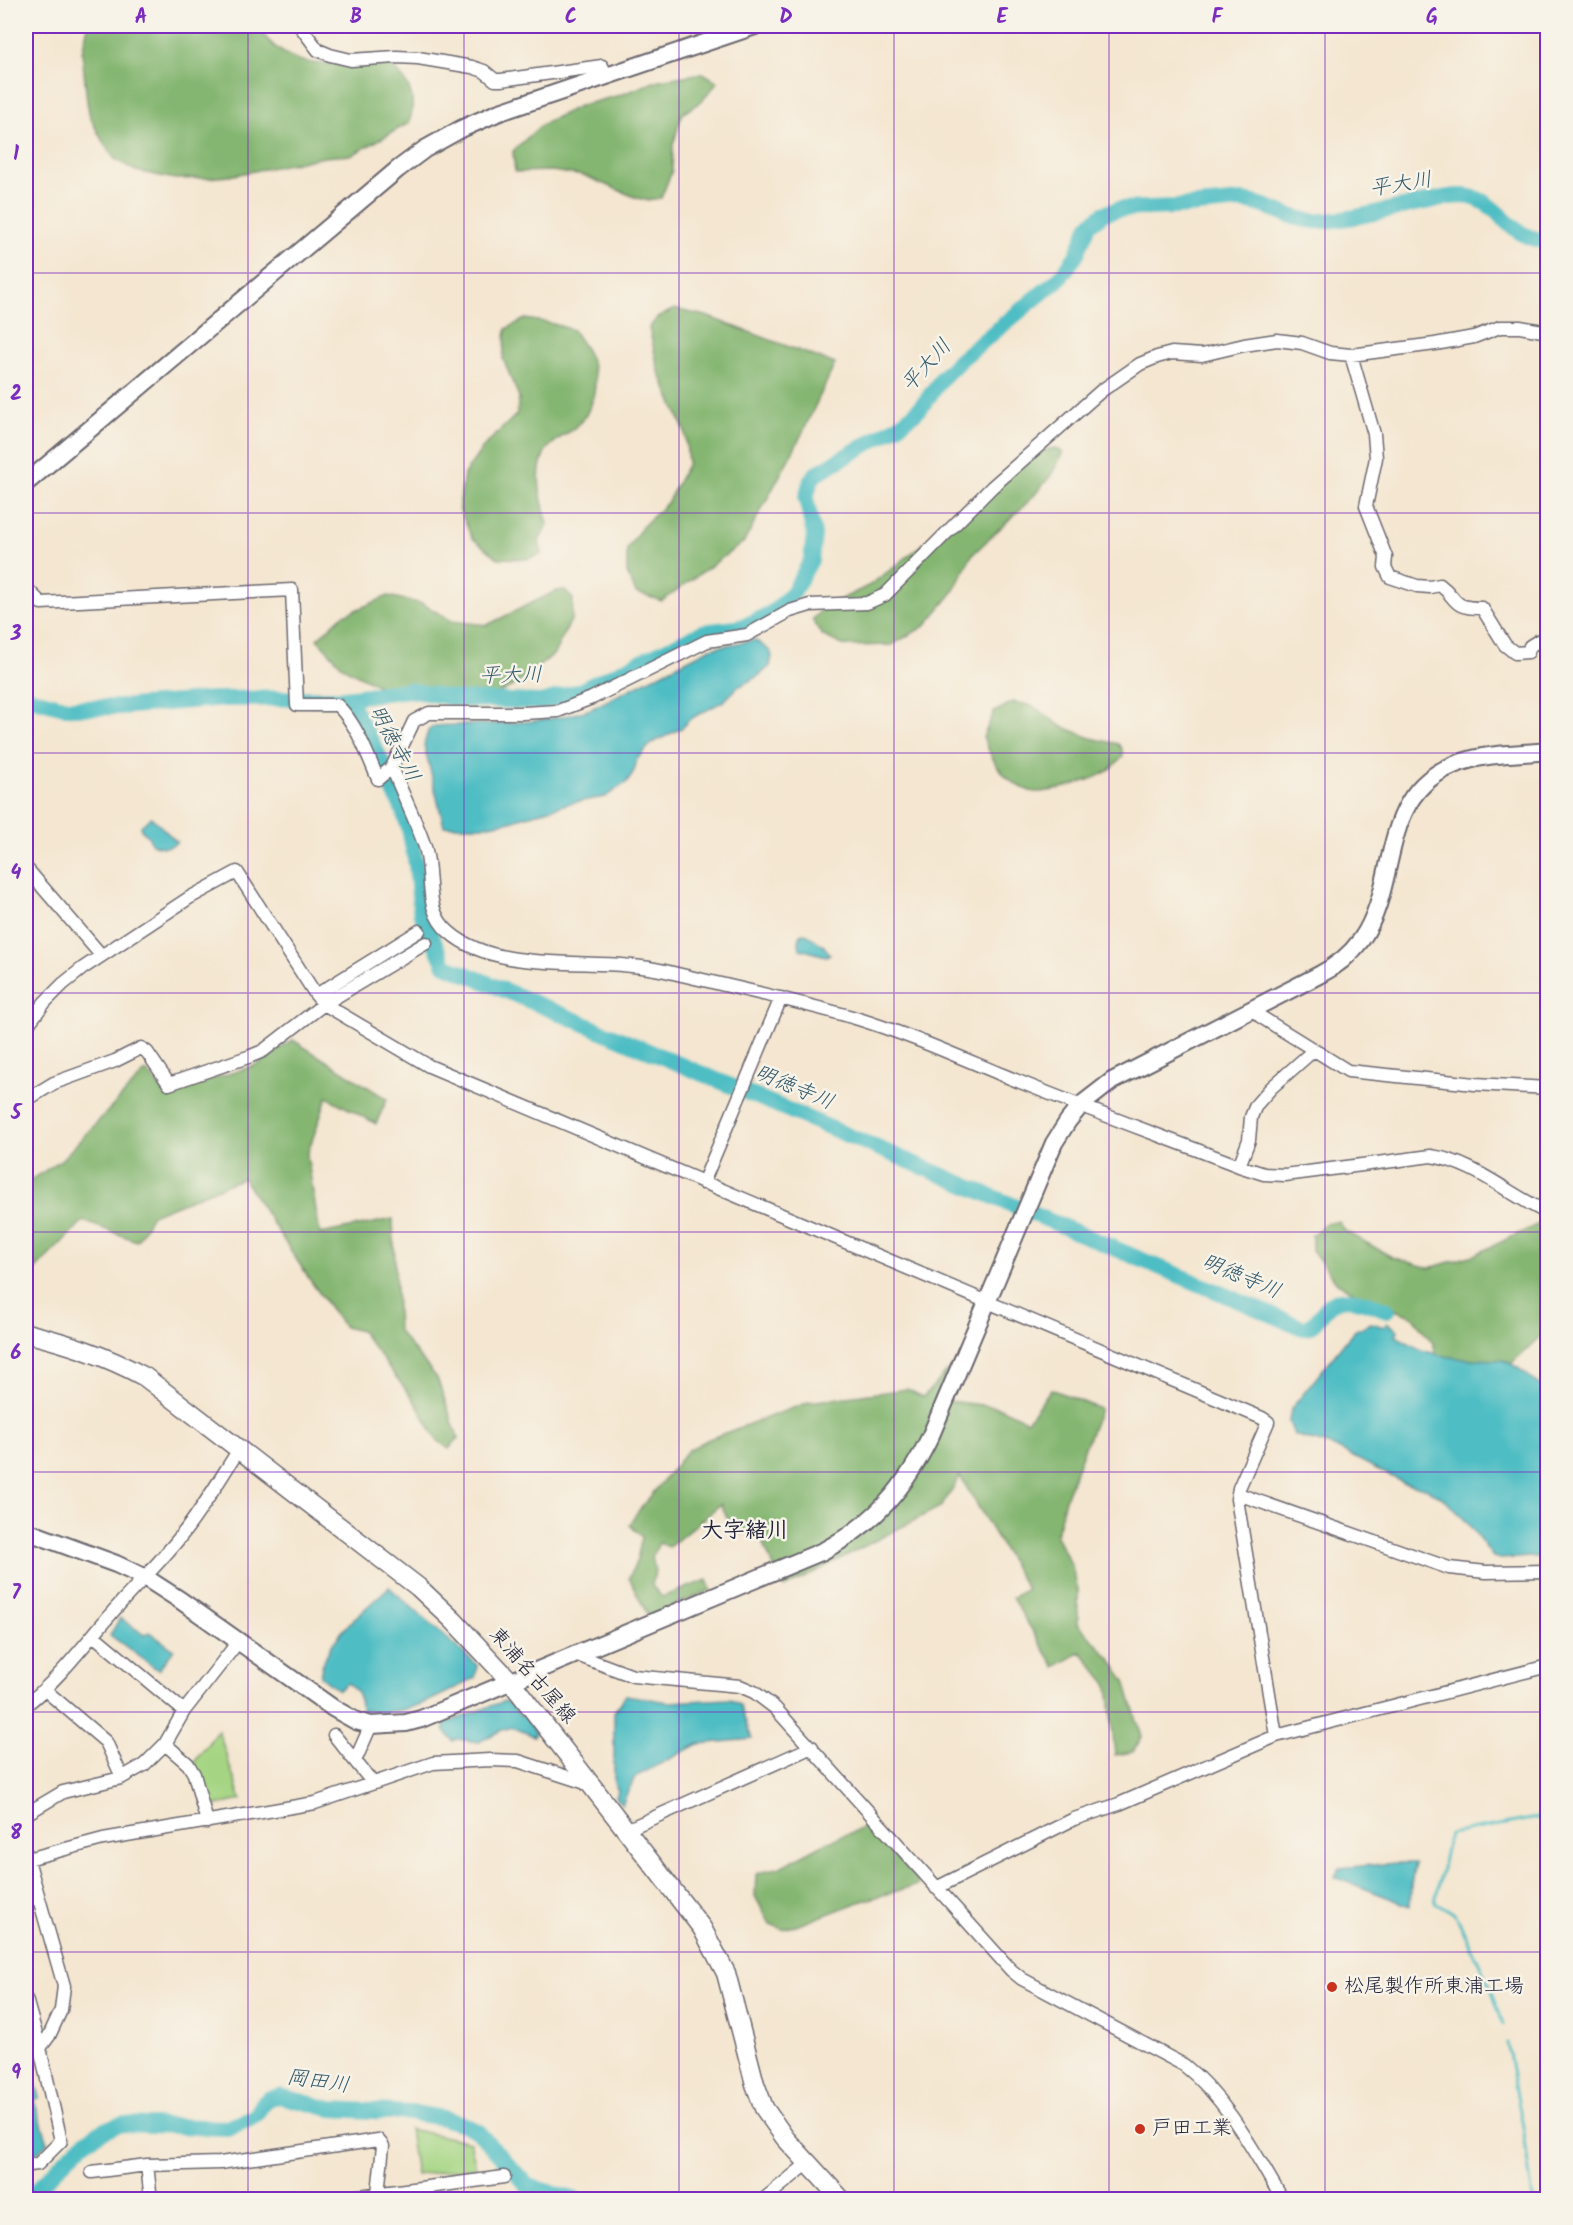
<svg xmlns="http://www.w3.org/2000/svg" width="1573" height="2225" viewBox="0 0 1573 2225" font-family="Kalam,'Klee One',sans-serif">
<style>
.green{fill:#a5d583;stroke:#647c5f;stroke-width:1.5}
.forest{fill:#84b671;stroke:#536c56;stroke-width:1.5}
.water{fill:#50bec4;stroke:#397080;stroke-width:1.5}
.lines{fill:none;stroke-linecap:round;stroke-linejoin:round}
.stream{stroke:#50bec4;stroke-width:3}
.river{stroke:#50bec4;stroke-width:16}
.street-casing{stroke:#6c676f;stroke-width:15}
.secondary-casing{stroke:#6c676f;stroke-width:20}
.primary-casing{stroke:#6c676f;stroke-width:21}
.street{stroke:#fff;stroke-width:12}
.secondary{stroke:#fff;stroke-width:16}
.primary{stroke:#fff;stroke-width:18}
.grid{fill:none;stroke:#7b2cbf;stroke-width:1.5;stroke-opacity:0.55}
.poi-dot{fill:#c8321e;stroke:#f7f3e8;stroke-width:2}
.labels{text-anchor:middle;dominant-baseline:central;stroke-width:5;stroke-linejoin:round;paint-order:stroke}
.street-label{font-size:20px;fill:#22223b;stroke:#f7f3e8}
.poi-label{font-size:20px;fill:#22223b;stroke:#f7f3e8;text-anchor:start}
.water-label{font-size:21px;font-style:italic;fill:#32596b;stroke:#f7f3e8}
.quarter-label{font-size:22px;font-weight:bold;fill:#22223b;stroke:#f7f3e8}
.neatline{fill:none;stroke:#7b2cbf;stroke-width:2}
.grid-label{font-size:20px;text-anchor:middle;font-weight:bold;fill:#7b2cbf}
</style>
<rect width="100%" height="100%" fill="#f7f3e8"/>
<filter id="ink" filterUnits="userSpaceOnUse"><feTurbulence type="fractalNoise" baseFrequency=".0167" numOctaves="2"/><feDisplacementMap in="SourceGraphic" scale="12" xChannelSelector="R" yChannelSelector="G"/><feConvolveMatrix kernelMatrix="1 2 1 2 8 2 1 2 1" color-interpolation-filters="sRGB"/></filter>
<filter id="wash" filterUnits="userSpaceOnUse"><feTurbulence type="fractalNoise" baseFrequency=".008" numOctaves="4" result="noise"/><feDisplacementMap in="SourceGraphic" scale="24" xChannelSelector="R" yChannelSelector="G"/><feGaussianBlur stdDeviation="1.35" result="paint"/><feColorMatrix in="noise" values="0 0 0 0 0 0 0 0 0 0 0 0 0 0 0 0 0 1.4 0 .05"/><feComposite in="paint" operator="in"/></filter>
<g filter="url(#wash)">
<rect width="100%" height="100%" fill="#f4e6d0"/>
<!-- green -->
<path class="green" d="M218,1730l23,70 -37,8 -10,-45z
M409,2129l61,13 6,25 -60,8z"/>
<!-- forest -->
<path class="forest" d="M88,26h169c32,49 75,39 126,33 23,18 36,35 26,64l-57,32 -28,2 -95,19 -22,2 -32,1 -39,-8 -21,-12 -11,-15 -14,-27 -3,-15 -5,-50z
M703,73l15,9 -16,19 -20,13 -9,31 -1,26 -11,27 -14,2 -10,-2 -52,-22 -33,-5 -37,1 -2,-21 28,-26 38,-19 41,-11 39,-15z
M674,309l32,7 129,48 -36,76 -55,102 -82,59 -26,-8 -9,-20v-24l15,-22 25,-24 21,-40 -3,-31 -26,-60 -10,-44 8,-10z
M525,319l25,4 23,7c5,9 13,18 17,28 10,25 5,54 -17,71 -8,6 -23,14 -28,23 -11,23 -4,48 3,72l-9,17 3,13 -16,5 -28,-1 -26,-20 -13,-30 5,-34 20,-28 33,-32 2,-17 -16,-38 3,-30z
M1054,448l9,4 -11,22 -20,24 -60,57 -19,37 -28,34 -33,19 -47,1 -22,-10 -11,-16 11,-12 45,-22 25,-18 145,-116z
M565,590l8,9 -1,19 -18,36 -36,29 -29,15 -47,3 -52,-9 -46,-24 -27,-29 25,-23 46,-20 35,8 28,17 36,4 69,-34z
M1013,702l20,4 28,20 30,12 27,6 4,5 1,8c-5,4 -9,9 -14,13 -12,9 -65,26 -79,21 -27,-10 -37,-28 -47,-54l11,-25z
M293,1040l94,59 -11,25 -49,-27 -20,58 13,79 73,-15 5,112 39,47 21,60 -9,11 -13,-10 -20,-36 -55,-72 -17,-4 -32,-44 -69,-105 -91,37 -15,26 -54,-20 -57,58v-95l36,-25 84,-88 20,23 90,-29z
M1547,1220v110l-35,33 -31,18 -38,-3 -10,-35 -21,-27 -37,-13 -38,-20 -25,-33v-15l16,-13h11l6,9 47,26 37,11 45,-13z
M962,1356l-14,45 50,6 29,14 24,-32 49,20 -35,90 -9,37 15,28 7,25v35l32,34 15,23 17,56 -9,15 -18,3 -7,-70 -27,-33 -26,15 -43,-69 15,-9 -67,-113 -18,30 -158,82 -28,-59 -21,6 -14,-31 -52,43 -10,-4 -7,14 3,13 -3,16 10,11 45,-17 4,10 -63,26 -19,-38 8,-18 5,-23 -12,-12 6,-11 52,-64 21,-11 100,-37 98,-13 16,8z
M869,1826l47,52 2,7 -59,17 -63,24 -14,3 -12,-5 -15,-28 1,-22 24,-7 49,-26z"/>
<!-- water -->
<path class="water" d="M755,640l15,11 2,5 -2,10 -10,9 -22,12 -14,14 -34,18 -8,9 -30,15 -15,16 -3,12 -7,11 -22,15 -35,6 -63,19 -24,4h-39l-20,-81 4,-14 6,-5c52,-3 107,0 157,-17l120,-61z
M151,817l26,25c-8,7 -16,6 -25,2l-4,-8 -7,-6v-4z
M805,933l18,12 7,9 -4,2 -26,-7 -1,-6 1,-9z
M1371,1323l13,4 3,-4 11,7 -2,6 25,14 23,6 21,3 38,1 14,7 30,24v165l-46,3 -8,-2 -26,-35 -23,-23 -18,-11 -22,-5 -70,-36 -40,-12 -5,-13 2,-13 63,-78z
M389,1587l88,78 -2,13c-37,19 -72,41 -114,32 1,-12 -4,-18 -13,-27l-10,7 -18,-14c5,-38 43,-64 69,-89z
M120,1618l25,17 4,-3 25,18 -16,20 -48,-35z
M626,1695l43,7 61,-3 10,6 12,34 -54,5 -63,33 -13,27 -6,-7 2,-6 -4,-9v-70z
M504,1701l7,3 9,12 3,-1 13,18 -2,3 -22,-9 -10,3 -23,12 -22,-3 -4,2 -9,-11 2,-2 -2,-4z
M1396,1863h19l-4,22 -1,21 -75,-29 4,-9z
M35,2082l5,15 -6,4 14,41 -13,12 -3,-2 -1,-12 -5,-5v-50z"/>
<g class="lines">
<!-- stream -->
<path class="stream" d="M1516,1577l27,5 5,24
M1503,2024l-11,-33 -35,-74 -5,-5 -17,-10 14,-68 99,-18
M1507,2043l16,84 10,73"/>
<!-- river -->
<path class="river" d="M26,697l42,11 52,-1 94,-8 130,-1 65,-8 49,9 83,3 36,-10 126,-60 33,-4 11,-3 26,-13 10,-9 11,-12 17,-31 3,-25 -8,-37 5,-18 6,-7 81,-47 17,-13 11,-12 16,-23 18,-18 99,-81 17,-23 13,-31 14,-11 16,-5 57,-2 66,-6c28,2 51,22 79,20 35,-2 70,-12 104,-19 14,-3 31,-8 45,-5 30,5 39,43 78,44
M344,698l9,9 33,62 3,12 13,27 7,20 7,37 5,50 24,50 858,363c15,-1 17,-17 28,-24 16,-11 40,0 56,6
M27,2200c26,-26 60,-71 97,-76l103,4 21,-8 8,-5 7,-12 7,-5 10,-2 51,13 82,4 30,5 20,6 14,7 51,55 48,14"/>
</g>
</g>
<g filter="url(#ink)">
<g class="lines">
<defs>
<path id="street" d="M300,26l18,24 12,5 21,5 45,-3 22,1 54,9 12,4 11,9h6l101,-14 6,11
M1351,355l23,79 2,24 -10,48 20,51 -1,10 5,10 27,9 13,1 10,-2c19,14 10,23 42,23l23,37 10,8 13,-1 2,-6 18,-11
M26,588l15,15 251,-13 5,115h40c20,19 30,49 41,74l14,-12 22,-46 15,-8h94l35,-2 34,-13 115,-57 40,-6 43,-24 20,-6 57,-2 18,-8 107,-108 109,-96 39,-27 17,-7 15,-4 30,2 42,-10 33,-5 25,3 28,10 21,2 84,-11 39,-7 26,-10h20l28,5
M392,767c10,27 24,53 33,80 9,29 -2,63 24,85 51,45 151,23 216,39 62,15 125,28 187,46 50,15 98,36 146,56 80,33 161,62 241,93l25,8 21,1 146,-19c43,6 78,39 117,57
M26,868l75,87
M316,995l103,-64
M1253,1009l8,8 87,54 127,13 73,4
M26,1027l19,-25 18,-18 20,-16 106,-70 48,-26 79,123 8,9 105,62 833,352 6,4 -29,66 -2,11 39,237
M26,1100l28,-17 61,-22 26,-13 6,4 22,32 82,-28 12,-5 61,-47 102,-61
M1239,1166l10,-26 2,-23 5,-12 15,-17 43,-38
M703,1183l78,-185
M1238,1494l211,74 37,4 62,-1
M93,1635l91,76
M574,1654l59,22 107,10 14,6 21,16 236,262 11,9 162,86c44,35 70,87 99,135
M45,1690l61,52 16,35
M26,1705c33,-26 57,-59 84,-90 23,-27 49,-51 71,-79 22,-27 40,-59 59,-88
M371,1725l-16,36 18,22
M334,1735l21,26
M165,1744l23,20 6,10 13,48
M26,1814l37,-22 58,-14 23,-13 21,-21 19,-33 54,-69
M626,1830l186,-83
M26,1853l38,133 -3,24 -12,26 -9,12 21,93 -23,23 -9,1 -3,-2
M28,1859l75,-20 212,-36 118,-40 57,-3 28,1 71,23
M936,1888l138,-69 45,-15 157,-68 272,-70
M26,1901l12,-4
M26,1999l14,49
M92,2172l55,-7
M151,2200l-4,-35 73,-2 158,-23 5,6 -5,47
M329,2200l175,-23
M763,2200l44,-36"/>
<path id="secondary" d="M26,483l372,-314 27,-20 36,-20 36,-16 258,-87
M26,1531l90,33 30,14 34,22 153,108 23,13 15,4 35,-2 15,-4 402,-168c52,-28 82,-62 108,-116l123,-292 14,-22 13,-16 31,-24 207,-106c16,-8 31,-20 42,-35 41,-58 14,-150 101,-178 26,-9 58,-8 86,-11"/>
<path id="primary" d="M26,1333c44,11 78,22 119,44l273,210 35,33 59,63 190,245 24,45 29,111 9,24 21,30 57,62"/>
</defs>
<!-- street casing -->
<use href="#street" class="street-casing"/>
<!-- secondary casing -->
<use href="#secondary" class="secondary-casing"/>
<!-- primary casing -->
<use href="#primary" class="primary-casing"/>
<!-- street -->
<use href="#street" class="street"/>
<!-- secondary -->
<use href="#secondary" class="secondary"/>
<!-- primary -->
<use href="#primary" class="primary"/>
</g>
</g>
<!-- grid -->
<path class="grid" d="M248,26v2174M464,26v2174M679,26v2174M894,26v2174M1109,26v2174M1325,26v2174M26,273h1522M26,513h1522M26,753h1522M26,993h1522M26,1232h1522M26,1472h1522M26,1712h1522M26,1952h1522"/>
<!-- markers -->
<g class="poi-dot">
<circle cx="1332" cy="1987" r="6"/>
<circle cx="1140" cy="2129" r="6"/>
</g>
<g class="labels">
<!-- street labels -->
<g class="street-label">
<text transform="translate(532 1676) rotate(49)">東浦名古屋線</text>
</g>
<!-- poi labels -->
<g class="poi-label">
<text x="1344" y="1987">松尾製作所東浦工場</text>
<text x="1152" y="2129">戸田工業</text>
</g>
<!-- water labels -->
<g class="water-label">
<text transform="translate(1401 185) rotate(-9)">平大川</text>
<text transform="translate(927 366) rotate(-48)">平大川</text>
<text transform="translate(511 676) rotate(-1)">平大川</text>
<text transform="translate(394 744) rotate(62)">明徳寺川</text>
<text transform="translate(794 1088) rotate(23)">明徳寺川</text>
<text transform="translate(1241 1277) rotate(23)">明徳寺川</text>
<text transform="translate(318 2082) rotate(8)">岡田川</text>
</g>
<!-- quarter labels -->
<g class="quarter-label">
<text x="745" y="1531">大字緒川</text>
</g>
</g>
<!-- margin -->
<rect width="1573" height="2225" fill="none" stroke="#f7f3e8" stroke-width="66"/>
<rect x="33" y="33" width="1507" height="2159" class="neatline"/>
<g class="grid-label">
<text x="141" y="23">A</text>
<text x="356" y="23">B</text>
<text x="571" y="23">C</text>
<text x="786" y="23">D</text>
<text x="1002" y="23">E</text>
<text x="1217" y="23">F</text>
<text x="1432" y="23">G</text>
<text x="16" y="160">1</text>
<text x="16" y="400">2</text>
<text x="16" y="640">3</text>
<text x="16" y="879">4</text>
<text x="16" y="1119">5</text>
<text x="16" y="1359">6</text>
<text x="16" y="1599">7</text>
<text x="16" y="1839">8</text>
<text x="16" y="2079">9</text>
</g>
</svg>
